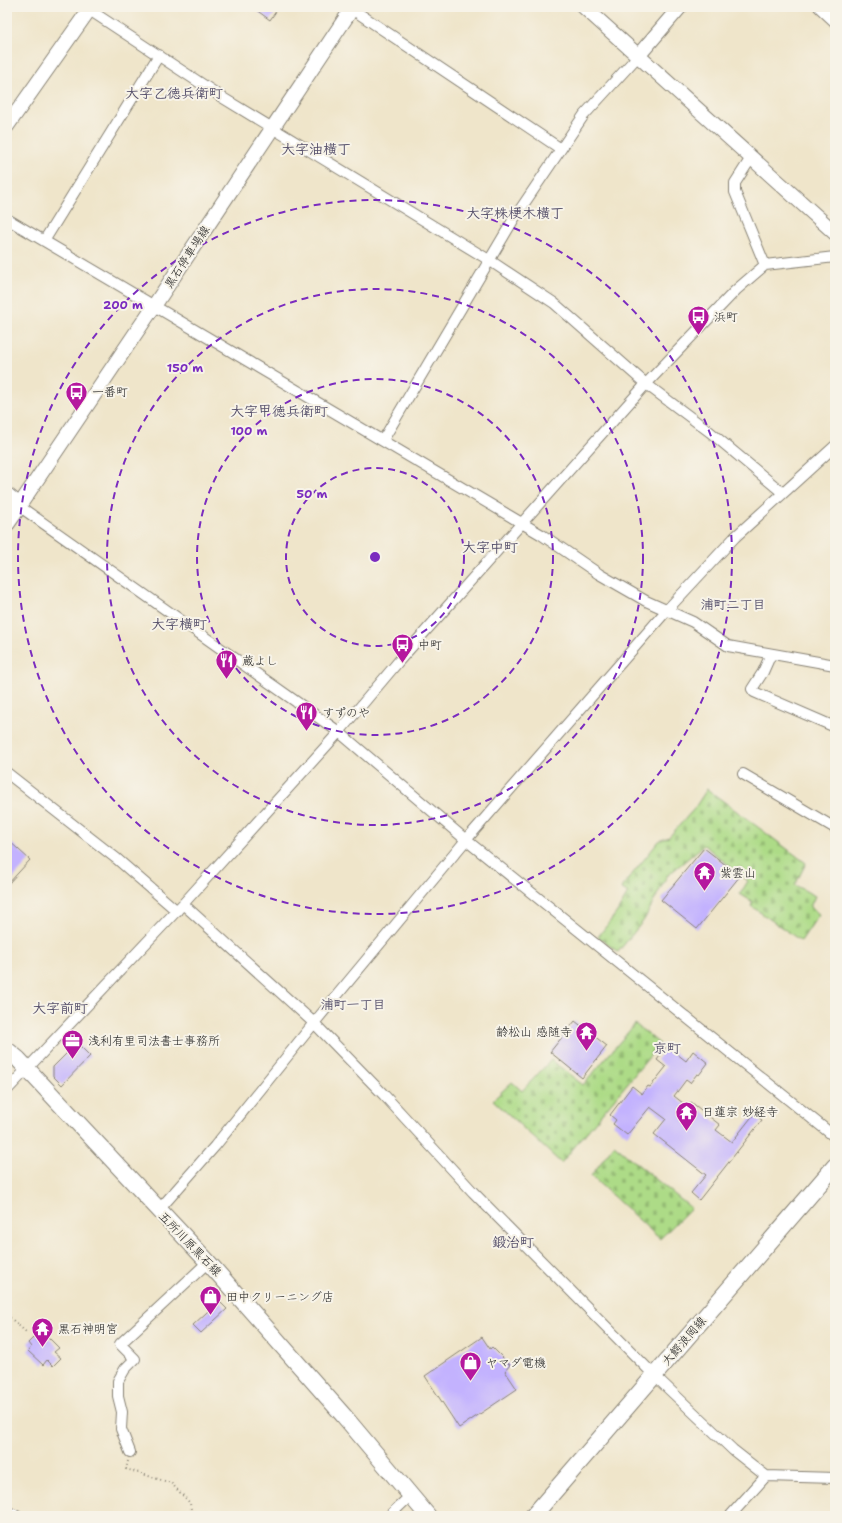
<svg xmlns="http://www.w3.org/2000/svg" width="842" height="1523" viewBox="0 0 842 1523" font-family="'Shantell Sans','Klee One',sans-serif">
<style>
.cemetery{fill:url(#cemetery-stones);stroke:#647c52}
.building{fill:#c3b2fe}
.lines{fill:none;stroke-linecap:round;stroke-linejoin:round}
.street-casing{stroke:#868073;stroke-width:12}
.secondary-casing{stroke:#868073;stroke-width:16}
.primary-casing{stroke:#868073;stroke-width:18}
.path{stroke:#868073;stroke-width:2;stroke-dasharray:1 3;stroke-linecap:butt}
.street{stroke:#fff;stroke-width:10}
.secondary{stroke:#fff;stroke-width:14}
.primary{stroke:#fff;stroke-width:16}
.ring{fill:none;stroke:#7b2cbf;stroke-width:2;stroke-dasharray:7 5}
.labels{text-anchor:middle;dominant-baseline:central;stroke-width:4;stroke-linejoin:round;paint-order:stroke}
.street-label{font-size:12px;fill:#1c1c1c;stroke:#f7f3e8}
.poi-label{font-size:12px;fill:#1c1c1c;stroke:#f7f3e8;text-anchor:start}
.neighbourhood-label{font-size:13px;font-weight:bold;fill:#56506b;stroke:#f7f3e8}
.quarter-label{font-size:14px;font-weight:bold;fill:#56506b;stroke:#f7f3e8}
.centre{fill:#7b2cbf;stroke:#f7f3e8;stroke-width:2}
.ring-label{font-size:12px;text-anchor:middle;font-weight:bold;fill:#7b2cbf;stroke:#f7f3e8;stroke-width:4;stroke-linejoin:round;paint-order:stroke}
</style>
<defs>
<pattern id="cemetery-stones" width="16" height="16" patternUnits="userSpaceOnUse"><rect width="16" height="16" fill="#addb87"/><path d="M2 7V4a2 2 0 0 1 4 0v3zM10 15v-3a2 2 0 0 1 4 0v3z" fill="#94bb74"/></pattern>
</defs>
<rect width="100%" height="100%" fill="#f7f3e8"/>
<filter id="ink" filterUnits="userSpaceOnUse"><feTurbulence type="fractalNoise" baseFrequency=".025" numOctaves="2"/><feDisplacementMap in="SourceGraphic" scale="8" xChannelSelector="R" yChannelSelector="G"/><feConvolveMatrix kernelMatrix="1 2 1 2 8 2 1 2 1" color-interpolation-filters="sRGB"/></filter>
<filter id="wash" filterUnits="userSpaceOnUse"><feTurbulence type="fractalNoise" baseFrequency=".012" numOctaves="4" result="noise"/><feDisplacementMap in="SourceGraphic" scale="16" xChannelSelector="R" yChannelSelector="G"/><feGaussianBlur stdDeviation="0.9" result="paint"/><feColorMatrix in="noise" values="0 0 0 0 0 0 0 0 0 0 0 0 0 0 0 0 0 1.4 0 .05"/><feComposite in="paint" operator="in"/></filter>
<g filter="url(#wash)">
<rect width="100%" height="100%" fill="#efe5ca"/>
<!-- cemetery -->
<path class="cemetery" d="M707,789l99,74 -11,22 20,11 -5,11 9,7 -18,27 -50,-35 2,-4 -13,-8 8,-13 -44,-36 -37,31 -23,44 -26,32 -20,-15 19,-25 11,-19 -7,-5 38,-47 10,-4 25,-28z
M635,1024l25,20 -99,119 -68,-63 19,-18 10,9 29,-31 32,25z
M614,1145l77,63 -31,31 -69,-63z"/>
<g id="blocks">
<!-- building -->
<path class="building" d="M252,7h27l-9,13z
M7,839l23,21 -23,25z
M704,848l36,28 -43,53 -36,-29z
M575,1021l32,25 -25,32 -32,-26z
M79,1045l11,11 -28,29 -9,-9v-9l15,-15 2,2z
M667,1046l19,15 7,-10 15,12 -9,12 -2,-1 -7,9 -4,-3 -12,16 14,11 3,-5 29,23 -4,5 16,12 22,-28 8,6 -63,80 -8,-7 15,-18 -52,-41 12,-15 -16,-12 -23,28 -14,-11 3,-4 -6,-5 22,-29 10,8 6,-8 2,1 16,-20 -9,-7z
M219,1301l8,8 -26,24 -8,-8z
M44,1333l15,15 -5,4 7,6 -8,8 -6,-6 -4,5 -15,-14 3,-4 -3,-4 9,-9 3,3z
M482,1337l8,12 2,-2 18,18 -5,6 12,18 -58,39 -34,-52z"/>
</g>
</g>
<g filter="url(#ink)">
<use href="#blocks" fill-opacity="0" stroke="#868073" stroke-width="1"/>
<g class="lines">
<defs>
<path id="street" d="M85,7l138,91 266,162 65,43 92,81 64,48 73,61
M819,7l16,15
M352,9l209,140
M751,158l-16,25v9l30,73
M7,219l535,316 57,39 47,27 47,21 35,24 107,19
M44,241l115,-186
M383,440l132,-223 69,-102 54,-59
M19,506l320,226 127,108 369,297
M771,654l-8,18 -11,17 2,3 81,35
M7,773l110,86 60,52
M743,774l92,54
M183,904l131,119 70,72 89,97 181,183 79,75 33,26 69,2
M7,1090l176,-186 156,-172 59,-70 248,-278 90,-94 29,-25 70,-8
M158,1211l57,-65 99,-123 152,-183 201,-230 68,-73 100,-91
M130,1452l-9,-23 1,-17 -4,-16v-15l7,-12 10,-10 -15,-15 88,-82
M7,1511l10,5
M389,1516l22,-21
M730,1516l36,-40"/>
<path id="secondary" d="M584,7l251,226
M638,56l42,-49
M7,126l84,-119
M19,506l135,-200 199,-299"/>
<path id="primary" d="M7,496l12,10 -12,17
M7,1050l11,9 190,203 136,154 84,100
M533,1516l302,-350"/>
</defs>
<!-- street casing -->
<use href="#street" class="street-casing"/>
<!-- secondary casing -->
<use href="#secondary" class="secondary-casing"/>
<!-- primary casing -->
<use href="#primary" class="primary-casing"/>
<!-- path -->
<path class="path" d="M7,1315l20,18
M128,1461l-2,8 45,14 19,20 2,13"/>
<!-- street -->
<use href="#street" class="street"/>
<!-- secondary -->
<use href="#secondary" class="secondary"/>
<!-- primary -->
<use href="#primary" class="primary"/>
</g>
</g>
<!-- distance rings -->
<g class="ring">
<circle cx="375" cy="557" r="89"/>
<circle cx="375" cy="557" r="178"/>
<circle cx="375" cy="557" r="268"/>
<circle cx="375" cy="557" r="357"/>
</g>
<!-- icons -->
<defs>
<symbol id="bus-pin" viewBox="-11 -11 22 30"><path d="M0 17L-7.5 6A9.5 9.5 0 1 1 7.5 6Z" fill="#b5179e" stroke="#f7f3e8"/><path d="M-5-6H5V4H4V6H2V4H-2V6H-4V4H-5ZM-3.5-4V0h7V-4ZM-3.5 1.2v1.5H-2V1.2ZM2 1.2v1.5H3.5V1.2Z" fill="#fff"/></symbol>
<symbol id="restaurant-pin" viewBox="-11 -11 22 30"><path d="M0 17L-7.5 6A9.5 9.5 0 1 1 7.5 6Z" fill="#b5179e" stroke="#f7f3e8"/><path d="M-5-6h1v4h1v-4h1v4h1v-4h1v5L-1.5 .5V6h-2V.5L-5-1ZM5-6V6H3V1.5H1.5Q1.5-4 5-6Z" fill="#fff"/></symbol>
<symbol id="temple-pin" viewBox="-11 -11 22 30"><path d="M0 17L-7.5 6A9.5 9.5 0 1 1 7.5 6Z" fill="#b5179e" stroke="#f7f3e8"/><path d="M0-6L5-2H3V0L6.5 2.5H4V6H1.5V3h-3V6H-4V2.5H-6.5L-3 0V-2H-5Z" fill="#fff"/></symbol>
<symbol id="office-pin" viewBox="-11 -11 22 30"><path d="M0 17L-7.5 6A9.5 9.5 0 1 1 7.5 6Z" fill="#b5179e" stroke="#f7f3e8"/><path d="M-6-3h4V-5.5h4V-3h4V5H-6ZM-1-4.5V-3h2v-1.5ZM-6 0V1H6V0Z" fill="#fff"/></symbol>
<symbol id="shop-pin" viewBox="-11 -11 22 30"><path d="M0 17L-7.5 6A9.5 9.5 0 1 1 7.5 6Z" fill="#b5179e" stroke="#f7f3e8"/><path d="M-5-2.5h2.3a2.7 3.5 0 0 1 5.4 0H5L5.5 6h-11ZM-1.5-2.5h3a1.5 2.3 0 0 0-3 0Z" fill="#fff"/></symbol>
</defs>
<g fill-rule="evenodd">
<use href="#bus-pin" x="686" y="304" width="25" height="34"/>
<use href="#bus-pin" x="64" y="380" width="25" height="34"/>
<use href="#bus-pin" x="390" y="632" width="25" height="34"/>
<use href="#restaurant-pin" x="214" y="648" width="25" height="34"/>
<use href="#restaurant-pin" x="294" y="700" width="25" height="34"/>
<use href="#temple-pin" x="692" y="860" width="25" height="34"/>
<use href="#temple-pin" x="574" y="1020" width="25" height="34"/>
<use href="#office-pin" x="60" y="1028" width="25" height="34"/>
<use href="#temple-pin" x="674" y="1100" width="25" height="34"/>
<use href="#shop-pin" x="198" y="1284" width="25" height="34"/>
<use href="#temple-pin" x="30" y="1316" width="25" height="34"/>
<use href="#shop-pin" x="458" y="1350" width="25" height="34"/>
</g>
<g class="labels">
<!-- street labels -->
<g class="street-label">
<text transform="translate(187 257) rotate(-57)">黒石停車場線</text>
<text transform="translate(190 1244) rotate(46)">五所川原黒石線</text>
<text transform="translate(684 1341) rotate(-49)">大鰐浪岡線</text>
</g>
<!-- poi labels -->
<g class="poi-label">
<text x="714" y="317">浜町</text>
<text x="92" y="392">一番町</text>
<text x="418" y="645">中町</text>
<text x="242" y="661">蔵よし</text>
<text x="322" y="713">すずのや</text>
<text x="720" y="873">紫雲山</text>
<text x="572" y="1032" text-anchor="end">齢松山 感随寺</text>
<text x="88" y="1041">浅利有里司法書士事務所</text>
<text x="702" y="1112">日蓮宗 妙経寺</text>
<text x="226" y="1297">田中クリーニング店</text>
<text x="58" y="1329">黒石神明宮</text>
<text x="486" y="1363">ヤマダ電機</text>
</g>
<!-- neighbourhood labels -->
<g class="neighbourhood-label">
<text x="733" y="604">浦町二丁目</text>
<text x="353" y="1004">浦町一丁目</text>
</g>
<!-- quarter labels -->
<g class="quarter-label">
<text x="174" y="93">大字乙徳兵衛町</text>
<text x="316" y="149">大字油横丁</text>
<text x="515" y="213">大字株梗木横丁</text>
<text x="279" y="411">大字甲徳兵衛町</text>
<text x="490" y="547">大字中町</text>
<text x="179" y="624">大字横町</text>
<text x="60" y="1008">大字前町</text>
<text x="667" y="1048">京町</text>
<text x="513" y="1242">鍛治町</text>
</g>
</g>
<circle cx="375" cy="557" r="6" class="centre"/>
<g class="ring-label">
<text x="123" y="309">200 m</text>
<text x="185" y="372">150 m</text>
<text x="249" y="435">100 m</text>
<text x="312" y="498">50 m</text>
</g>
<!-- margin -->
<rect width="842" height="1523" fill="none" stroke="#f7f3e8" stroke-width="24"/>
</svg>
